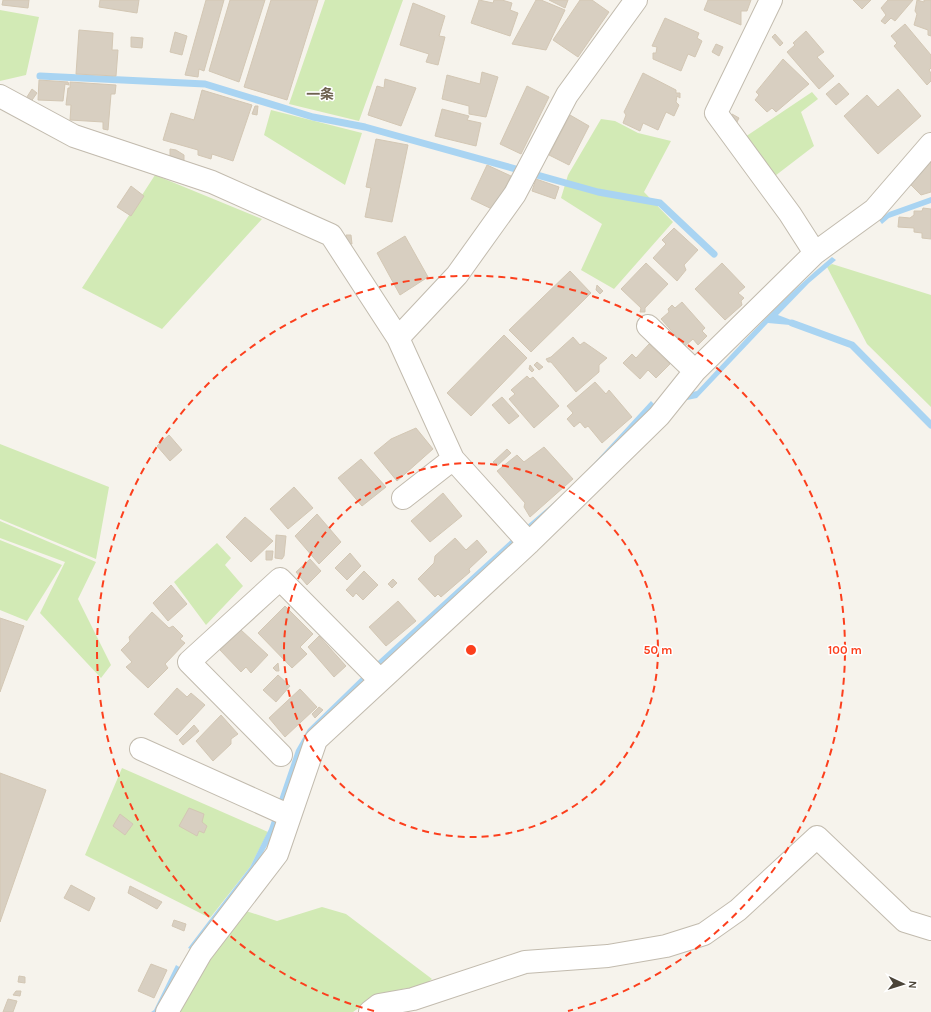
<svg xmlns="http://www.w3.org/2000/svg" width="931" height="1012" viewBox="0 0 931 1012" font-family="Karla,'Noto Sans JP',sans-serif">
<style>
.green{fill:#d2eab5}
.water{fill:#a9d4f2}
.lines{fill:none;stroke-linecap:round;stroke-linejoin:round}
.stream{stroke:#a9d4f2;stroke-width:7}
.building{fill:#d8cfc1;stroke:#d3c7b4}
.minor-casing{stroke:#c2bbae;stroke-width:24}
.minor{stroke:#fff;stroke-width:22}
.ring{fill:none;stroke:#fc3f1d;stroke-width:2;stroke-dasharray:7 5}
.labels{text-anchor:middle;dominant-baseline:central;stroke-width:3;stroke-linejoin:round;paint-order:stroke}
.neighbourhood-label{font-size:14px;font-weight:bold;fill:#6e6250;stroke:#fff}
.centre{fill:#fc3f1d;stroke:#fff;stroke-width:2}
.ring-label{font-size:12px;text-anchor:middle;font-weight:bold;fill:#fc3f1d;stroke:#fff;stroke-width:3;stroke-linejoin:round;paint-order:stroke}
</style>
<rect width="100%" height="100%" fill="#f6f3ec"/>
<!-- green -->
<path class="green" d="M325,0h78l-44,121 -70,-17z
M0,10l39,7 -13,58 -26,6z
M812,92l6,7 -17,13 13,34 -43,33 -29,-40z
M271,110l91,23 -17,52 -81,-50z
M601,119l14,2 23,12 33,8 -27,51 29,30 -59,67 -33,-19 21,-46 -41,-26 7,-23z
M155,175l107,44 -100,110 -80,-41z
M832,264l99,31v112l-64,-63 -40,-77z
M0,444l109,43 -13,72 -96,-40z
M0,521l96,41 -18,37 33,66 -10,13 -61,-65 25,-51 -65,-24z
M0,540l62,25 -35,56 -27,-11z
M217,543l14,15 -6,7 18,21 -37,39 -32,-43z
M122,768l146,64 -18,35 -40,51 -125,-63z
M322,907l24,7 86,65c-11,10 -25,8 -38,12 -15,5 -29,12 -41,21h-174l18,-34 49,-67 31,10z"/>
<!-- water -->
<path class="water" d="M931,197v6l-42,15 -7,6 -3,-4 10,-8z
M832,257l4,3 -27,23 -31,32 21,8 2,3 -33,-3 -71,75 -15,3 6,-8 9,-2c43,-46 86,-94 135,-134z
M651,401l6,6 -66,70 -229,207 -105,179 -64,87 -5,-2 62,-81 19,-38 27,-79 12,-21 71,-69 146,-133 48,-41z
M176,965l5,3 -22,44h-8l3,-2z"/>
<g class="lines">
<!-- stream -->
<path class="stream" d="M40,76l165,8 108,33 52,10 233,65 62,11 54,51
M792,323l60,22 79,80"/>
</g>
<!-- building -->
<path class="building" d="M3,0h26l-1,8 -26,-3z
M100,0h39l-2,13 -38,-6z
M206,0h18l-20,71 -5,-2 -1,8 -13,-2z
M230,0h35l-26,82 -30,-11z
M271,0h47l-31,100 -43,-13z
M479,0l14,3 1,-3h8l10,3 -2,7 8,3 -8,23 -39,-13z
M536,0h5l24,10 -19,40 -34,-6z
M549,0h19l-3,8z
M580,0h12l17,12 -31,45 -25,-17z
M708,0h43l-4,11h-6v14l-37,-15z
M853,0h18l-9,9z
M888,0h25l-18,21 -4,-3 -6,6 -4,-3 5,-6 -5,-7z
M917,0l7,2v-2h7v36l-3,-1v-5l-14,-5 3,-11 -2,-3z
M413,3l32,13 -6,20 6,1 -7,28 -12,-3 3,-8 -29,-9z
M665,18l34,15 -2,5 5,3 -7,16 -7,-3 -7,17 -28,-12v-6h3l1,-6 -5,-1z
M905,24l26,31v13l-2,2 2,3v8l-4,4 -33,-39 3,-3 -6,-7z
M79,30l34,3 -1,17h6l-2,26 -40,-2z
M806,31l18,21 -7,5 17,19 -15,13 -32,-37 8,-7 -2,-2z
M175,32l12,4 -5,19 -12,-3z
M775,34l8,9 -3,3 -8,-9z
M131,37l12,1 -1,10 -11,-1z
M716,44l7,3 -4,9 -7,-4z
M783,59l26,25 -33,28 -4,-4 -5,4 -12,-12 4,-5 -3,-3z
M482,72l16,5 -12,40 -17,-3v-8l-27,-7 5,-24 33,9z
M643,73l33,17v3h4v5l-3,-2 -1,6 3,3 -5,11 -8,-4 -8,18 -15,-7 -3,8 -17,-8 3,-8 -2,-3z
M385,79l31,9 -15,38 -33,-11 9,-29 7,2z
M39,80l29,2 1,3 -4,-1 -2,17 -25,-1z
M70,82l46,3 -1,9h-4l-3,36 -5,-1v-7l-33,-2 1,-15h-5l2,-17h2z
M839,83l10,11 -13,11 -10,-11z
M527,86l22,11 -28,57 -21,-10z
M32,89l5,4 -7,10 -5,-3z
M898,89l23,27 -43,38 -34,-38 23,-21 11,12z
M202,90l50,15 -19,56 -21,-7 -1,5 -13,-4v-5l-35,-10 8,-27 23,7z
M255,106h3l-1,9 -5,-1z
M442,109l27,7 -2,4 14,3 -5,23 -41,-10z
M732,114l7,4 -3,6 -7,-4z
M570,115l19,11 -20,39 -20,-10z
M376,139l32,6 -16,77 -27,-5 6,-29 -5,-1z
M170,149l6,1 8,5v6l-14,-5z
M931,162v30l-10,3 -11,-11z
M487,165l24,11 -17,34 -23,-11z
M536,179l23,8 -4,12 -23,-8z
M131,186l13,10 -13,20 -14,-9z
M923,208l8,1v30l-9,-1v-5l-8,-1v-4l-16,-1 1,-10 11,1 4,-3v-4h8z
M674,228l24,22 -14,15 2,5 -9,11 -24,-23 13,-14 -4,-4z
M346,235h5l1,9h-5z
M405,236l23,41 -28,18 -23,-42z
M646,263l22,21 -23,24v4h-5l1,-4 -20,-19z
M722,263l23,24 -7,6 6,5 -3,3 1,4 -17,15 -30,-31z
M570,271l21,22 -60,59 -22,-22z
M597,285l6,6 -3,3 -4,-4z
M682,302l23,26 -3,3 5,5 -9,9 -5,-6 -8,7 -24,-27 8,-7 -1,-3 4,-4 3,3z
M504,335l23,23 -56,58 -24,-23z
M573,337l7,8 4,-3 23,16 -8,7v7l-23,20 -25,-30h-3l-2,-3 5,-2z
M649,344l21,20 -14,14 -8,-8 -8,9 -17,-16 9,-9 4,4z
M537,362l6,5 -4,3 -5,-5z
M530,365l4,5 -2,2 -3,-3z
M527,376l3,3 3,-2 26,29 -25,22 -25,-29 6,-5 -4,-4z
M595,382l11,12 3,-4 23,27 -30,26 -14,-17 -3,2 -5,-6 -6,5 -7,-8 6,-6 -6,-7z
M502,397l17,19 -10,8 -17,-19z
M416,428l17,21 -36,32 -23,-28 17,-14z
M169,435l13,15 -12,11 -13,-15z
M544,447l29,32 -43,38 -6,-10 1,-4 -28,-32 20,-16 7,7z
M507,449l4,4 -14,13 -4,-4z
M361,459l25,28 -24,19 -24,-28z
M294,487l19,21 -25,21 -18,-20z
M443,493l19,23 -32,26 -19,-21z
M317,514l24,28 -22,22 -24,-28z
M245,517l28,24 -22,21 -25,-25z
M276,535l10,1 -2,20 -2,3 -7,-1z
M455,538l11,12 11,-10 10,12 -18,17 1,3 -29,25 -3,-3 -3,3 -17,-18 16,-16 1,-7z
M266,551h7l-1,9h-6z
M350,553l11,13 -14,14 -12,-12z
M310,559l11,12 -14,14 -11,-13z
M364,571l14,14 -15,15 -7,-7 -3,4 -7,-7z
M393,579l4,4 -5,5 -4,-4z
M171,585l16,19 -19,17 -15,-18z
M398,601l18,20 -30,25 -17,-19z
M285,606l28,28 -13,13 7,7 -15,14 -34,-35z
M152,612l17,16 4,-2 10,10 -3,3 5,4 -20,21 3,4 -20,20 -22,-21 6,-5 -11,-12 9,-9 -1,-4z
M0,618l24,8 -24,66z
M241,630l27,25 -17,18 -5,-6 -5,5 -21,-22z
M319,636l27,30 -12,11 -26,-30z
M278,663l1,8h-3l-3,-3z
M278,675l12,11 -14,16 -13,-12z
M177,688l10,9 4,-4 14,12 -28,30 -23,-21z
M300,689l17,18 -32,30 -16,-19z
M319,707l4,3 -8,8 -3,-4z
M221,715l17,19 -7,5v5l-18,17 -17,-20z
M194,725l5,6 -16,14 -4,-5z
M0,773l46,17 -46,132z
M189,808l15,6 -2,8 5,4 -3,7 -5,-2 -2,5 -18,-10z
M120,814l13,10 -8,11 -12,-9z
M71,885l24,13 -6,13 -25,-13z
M130,886l32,16 -5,7 -29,-16z
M174,920l12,4 -2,7 -12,-5z
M151,964l16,6 -13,28 -16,-7z
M19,976l6,1v6l-7,-1z
M16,991h5l-1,5 -7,-1z
M8,999l9,2 -4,11h-10z"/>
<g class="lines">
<defs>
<path id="minor" d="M771,0l-55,113 74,101 25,39
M0,96l74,40 138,46 119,53 67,103 55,121 76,84
M648,326l47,45
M398,338l59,-63 58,-81 52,-99 69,-95
M403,498l50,-39
M141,749l149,67
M281,755l-92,-93 91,-83 100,101
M167,1012l34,-59 76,-99 39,-114 213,-197 130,-127 36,-45 120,-118 59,-43 57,-66
M370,1012l9,-7 34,-6 112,-37 83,-6 58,-10 38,-12 34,-24 79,-73 88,84 26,8"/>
</defs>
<!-- minor casing -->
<use href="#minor" class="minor-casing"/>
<!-- minor -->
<use href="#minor" class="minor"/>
</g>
<!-- distance rings -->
<g class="ring">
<circle cx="471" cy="650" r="187"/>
<path d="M374 1011A374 374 0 1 1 568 1011"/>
</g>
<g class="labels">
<!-- neighbourhood labels -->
<g class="neighbourhood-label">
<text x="320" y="94">一条</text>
</g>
</g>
<circle cx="471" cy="650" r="6" class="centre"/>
<g class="ring-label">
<text x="658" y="654">50 m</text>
<text x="845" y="654">100 m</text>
</g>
<!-- north arrow -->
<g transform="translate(903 984) rotate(94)" stroke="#ffffff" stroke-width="3" paint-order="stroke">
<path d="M0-3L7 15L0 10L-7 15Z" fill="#4b4439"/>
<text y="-6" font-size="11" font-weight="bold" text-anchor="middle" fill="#4b4439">N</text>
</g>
</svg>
